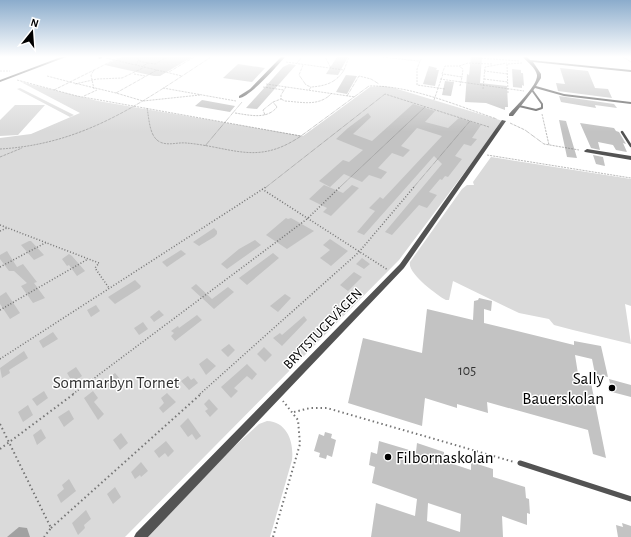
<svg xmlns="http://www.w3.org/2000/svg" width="631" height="537" viewBox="0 0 631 537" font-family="'Alegreya Sans',sans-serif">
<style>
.green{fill:#dadada}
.water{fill:#a1a1a1}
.building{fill:#c3c3c3;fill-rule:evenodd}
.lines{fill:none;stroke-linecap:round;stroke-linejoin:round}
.path-far2{stroke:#757575;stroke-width:1;stroke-dasharray:0.5 1;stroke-linecap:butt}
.path-far1{stroke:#757575;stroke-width:1.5;stroke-dasharray:1 2;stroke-linecap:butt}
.path{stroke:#757575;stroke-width:2;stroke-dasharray:1.5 3;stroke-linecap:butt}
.lane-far2{stroke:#535353;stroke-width:2}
.lane-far1{stroke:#535353;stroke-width:2.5}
.lane{stroke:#535353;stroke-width:5}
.street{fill:#535353;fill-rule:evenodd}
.poi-dot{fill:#000;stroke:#fff;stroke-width:1.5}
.labels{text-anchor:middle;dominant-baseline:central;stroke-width:3;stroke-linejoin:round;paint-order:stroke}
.street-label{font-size:14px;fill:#000;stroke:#fff}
.near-number-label{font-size:14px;fill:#313131}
.near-poi-label{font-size:17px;fill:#000;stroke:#fff;text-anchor:end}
.near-park-label{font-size:17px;fill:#313131;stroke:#fff}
</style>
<rect width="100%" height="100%" fill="#fff"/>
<!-- green -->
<path class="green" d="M21,82l77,19 205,35 67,-49 13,-1 11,2 109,33 -104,139 -274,277h-125v-399l31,-4 49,-21z
M20,88l54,27 -4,2 -53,-28z
M15,105h30l-27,30 -18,1v-16z
M491,157l140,22v127l-6,-2 6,40 -58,-14 -19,-5 -5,-6 -30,-6 -66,-32 -4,19h-3c-9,-5 -39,-27 -36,-38l52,-73 5,-4h7l-1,-3z
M267,421c21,1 27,22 25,39l-22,77h-122l78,-83 33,-30z"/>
<!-- water -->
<path class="water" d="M19,527l8,1 3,9h-23z"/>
<!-- building -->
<path class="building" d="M122,57h70l-32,19h-6l-49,-11z
M337,57h11l-10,18 -12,-1z
M471,57h11l-2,26 27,3 1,21h-3v3l-19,-7 -21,-1 2,-28 2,1z
M238,64l27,4 -13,14 -29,-4z
M289,64l7,1 -39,44 -11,-1 37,-41z
M429,66l8,2 -1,2h3l-4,16 -12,-2z
M560,68l28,3 7,17 13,1 4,9 -54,-7 -2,-8 9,1z
M512,69l9,1v3h2l1,13 -2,-1v3l-9,-1z
M346,75l11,1 -10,18 -11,-2z
M445,81l9,1 -3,14 -9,-1z
M559,96l55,8 3,4 -22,-3 1,3 -35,-6z
M202,100l33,6 -5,6 -35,-6z
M413,104l22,7 -10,11 23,6 11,-10 22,7 -9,13 5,1 -6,7 -7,-2 -9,12 7,3 -14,18 -3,-1 -3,4 -2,-1 -11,13 8,3 -10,13 -8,-3 -27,30 -7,-3 57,-68 -8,-8 -70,79 -7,-3 18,-21 -6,-3 11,-11 3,2 59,-63 -25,-8 -16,18 9,4 -7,7 -11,-4 -14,15 9,4 -6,7 -12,-4 -7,7 -18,-8 -14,13 -11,-6 24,-21 6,2 14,-12 -27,-11 12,-11 20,-15 3,4 -18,17 19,7z
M559,120l7,1 11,37 -10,-1z
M580,123l34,5 2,3 3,1 7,12 -3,-1 4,9 -11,-2 -3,-5 -15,-3 2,8 -9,-2z
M593,155l10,2 2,9 -9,-2z
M324,185l19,8 9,-8 7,3 -28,28 -8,-4 4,-4 -18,-9z
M286,218l2,1 3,-1 23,13 -27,18 -21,-14z
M214,228l3,3v3l-3,3 -15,9 -6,-4z
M330,239l18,12 -17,15 -11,-8 10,-8 -7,-5z
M255,240l6,5 -34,24 -6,-5 18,-15z
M29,241h2l13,14 -10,5 -13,-15z
M181,250l5,4 -19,13 -5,-5z
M7,251l10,16 6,-3 14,18 -3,1 11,15 -12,5 -12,-17 6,-3 -13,-12h-5l-9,-12v-4z
M273,253l6,5 -32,27 -8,-7z
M69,254l3,2 13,15 -8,5 -8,-11 -2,1 -5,-7z
M362,258l8,6 -6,5 -8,-5z
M354,272l8,5 -14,14 -8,-6z
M135,280l6,6 -1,2 -25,16 -7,-7z
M196,284l16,15 16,-12 6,5 -20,17 -23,-21z
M6,292l14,21 -10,6 -10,-15v-8z
M285,294l6,4 -13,14 -8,-6z
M479,298l13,3 -1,10 -7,-2v14l90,22v-4l27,5 7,31 -13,-3 -3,-15 -17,-4 4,25 12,3 15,75 -13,-4 -5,-24 -101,-28 1,11 -31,-9v4l-32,-10 -3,28 -74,-23 15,-65 59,15 5,-44 46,11 1,-19 4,-1z
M96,305l4,6 -9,6 -4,-7z
M159,310l5,5 -10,7 -4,-5z
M197,315l5,5 -27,21 -4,-5 3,-3 -3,-2 7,-5 1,2z
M304,316l3,4 -25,26 -9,-8 7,-5 2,2z
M143,322l5,7 -9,6 -5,-7z
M53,332l5,7 -15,9 -4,-7z
M229,344l6,6 -7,7 -7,-7z
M264,347l8,8 -7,7 -8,-8z
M24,351l4,7 -19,12 1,3 -8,5 -2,-10z
M207,358l9,8 -10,9 -7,-11z
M247,364l10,10 -5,6 -5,-4 -13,12 4,3 -7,7 -10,-11z
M76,367l6,9 -9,7 -6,-10z
M115,373l5,6 -12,9 -4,-6z
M188,376l3,4 3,-2 4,5 -9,7 -8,-9z
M609,379l22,6v12l-19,-5z
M44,391l4,7 -11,8 -5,-7z
M93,391l5,7 -4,4 10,12 -6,6 -14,-22z
M167,393l9,9 -13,11 -4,-5 5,-5 -3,-5z
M209,399l9,10 -8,8 -5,-6 3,-2 -4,-5z
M28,405l5,10 -10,7 -5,-10z
M69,410l5,9 -10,8 -6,-10z
M188,418l13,18 -5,4 -4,-6 -4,3 -8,-11z
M41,429l5,9 -9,7 -4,-10z
M325,432l7,2 -1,4 5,2 -4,17 -5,-2 -1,4 -7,-2 1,-4 -6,-2 5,-17 5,2z
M121,433l7,10 -8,7 -7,-10z
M166,441l8,10 -6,6 -3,-4 -6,5 -5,-7z
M379,441l37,11 1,-9 27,9v9l27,9v-8l22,7v8l32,10 1,11 3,1 1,15 -3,-1v12l-25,-9 1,21h-132l5,-34 39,13 2,-17 -45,-16 3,-16 -6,-2 2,-13 6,2zM428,503l33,11 -1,18 -33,-11z
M141,462l7,9 -7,6 -1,-2 -5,4 -4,-7z
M69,479l7,12 -15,12 -4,-8 7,-6 -2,-4z
M115,487l6,10 -8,7 -6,-10z
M86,510l5,9 -7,6 1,3 -7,7 -6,-12z
M622,523l9,3v11h-13l-2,-12 7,2z"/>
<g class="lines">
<!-- path-far2 -->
<path class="path-far2" d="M120,57h7
M133,57l6,2 -3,6
M325,57l6,11
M383,57l35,4 3,-1 1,-3
M623,57l8,5
M106,58l76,18
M478,58l42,3
M139,61l9,2
M420,61l-3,8v16l28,4
M286,62l58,8c-8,13 -19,16 -33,17l-2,3
M297,63l5,-6
M303,65l-4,10 7,10 5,2
M143,66l5,-3 7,1 12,-7
M459,66l9,-3 25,1
M94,70l-3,5 3,14
M157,70l-41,23 27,8 57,-6
M344,70l5,-13
M0,71h10
M484,71l24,3
M169,72l25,-15
M134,74l11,2
M442,74l3,-8h14l4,3 -1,8
M47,76l23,6 50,-25
M440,79l84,12
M484,79l24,3
M17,80l60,16 224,40 68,-50c41,-1 89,20 128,33
M75,84l22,-5 25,-1 23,-11
M266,84l89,13
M263,87l21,3
M163,88l73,13
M483,89l2,-22 22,-4
M54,90l16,-8 46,11
M508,93l-1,-29 15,-1
M84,96l13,-6
M347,96l12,-20 12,3 8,5
M281,99l4,2c17,1 34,6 47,-8
M434,100l9,-26 19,3 -2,9
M273,102l8,-3v-4l5,-8
M147,108c2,9 2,25 10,32 8,7 20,2 29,3 47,4 71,23 115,-7
M235,113c14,2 32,7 42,-6l-4,-5 -10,8 2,5
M542,114l7,31
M510,123l15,7 19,14 35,6
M205,146l37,-44
M0,149c86,-5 142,-47 211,-92
M487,155l144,23
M0,157l22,-9
M265,188l120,-94 104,33
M339,188l86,-81
M413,188l57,-67"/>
<!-- path-far1 -->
<path class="path-far1" d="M262,189l126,81
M0,225l99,38 -4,5 14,20
M0,231l7,-3
M0,267l47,-25
M0,310l88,-51
M0,359l266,-172
M73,394l234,-175 33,-32
M200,394l159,-142 55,-65"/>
<!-- path -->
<path class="path" d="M294,412l16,-4h17l187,54
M0,424l51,104 -7,9
M0,449l75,-56
M51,528l151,-135
M273,537l27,-93 -2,-24 -15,-19"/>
<!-- lane-far2 -->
<path class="lane-far2" d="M519,106l17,4 6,-2v-4l-10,-14"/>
<!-- lane-far1 -->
<path class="lane-far1" d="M622,132l9,14"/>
<!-- lane -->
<path class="lane" d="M520,463l111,36"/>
<!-- street -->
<path class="street" d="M61,57h5l-66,25v-2z
M98,57h4v1l-3,1z
M281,57h4c-8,9 -36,41 -46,41v-2l11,-7z
M523,57h4l3,3 101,10v2l-98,-10 8,12v4l-5,8 28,8 67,8v2l-67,-8 -29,-8 -22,28h-4v-2c7,-8 29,-29 28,-39 -1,-7 -10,-13 -14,-18z
M502,120l4,1 -102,147 -256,269h-14l2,-4 264,-269z
M587,149l44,7v4l-46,-8 -1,-1z"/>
</g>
<!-- sky -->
<linearGradient id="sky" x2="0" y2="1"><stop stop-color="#8baccc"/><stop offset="0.43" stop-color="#fff"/><stop offset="1" stop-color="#fff" stop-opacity="0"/></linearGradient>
<rect width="631" height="132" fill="url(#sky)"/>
<!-- markers -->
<g class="poi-dot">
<circle cx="612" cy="388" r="4"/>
<circle cx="388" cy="457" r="4"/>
</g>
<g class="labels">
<!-- street labels -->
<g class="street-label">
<text transform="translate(323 329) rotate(-46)">BRYTSTUGEVÄGEN</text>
</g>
<!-- near-number labels -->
<g class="near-number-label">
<text x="467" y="371">105</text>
</g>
<!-- near-poi labels -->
<g class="near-poi-label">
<text x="604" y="378">Sally<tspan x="604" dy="20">Bauerskolan</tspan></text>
<text x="396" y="457" text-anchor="start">Filbornaskolan</text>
</g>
<!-- near-park labels -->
<g class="near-park-label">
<text x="116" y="382">Sommarbyn Tornet</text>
</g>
</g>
<!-- north arrow -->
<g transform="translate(32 32) rotate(17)" stroke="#ffffff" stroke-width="3" paint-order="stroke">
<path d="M0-3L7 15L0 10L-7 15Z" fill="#000000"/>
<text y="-6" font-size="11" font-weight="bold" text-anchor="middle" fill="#000000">N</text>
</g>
</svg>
